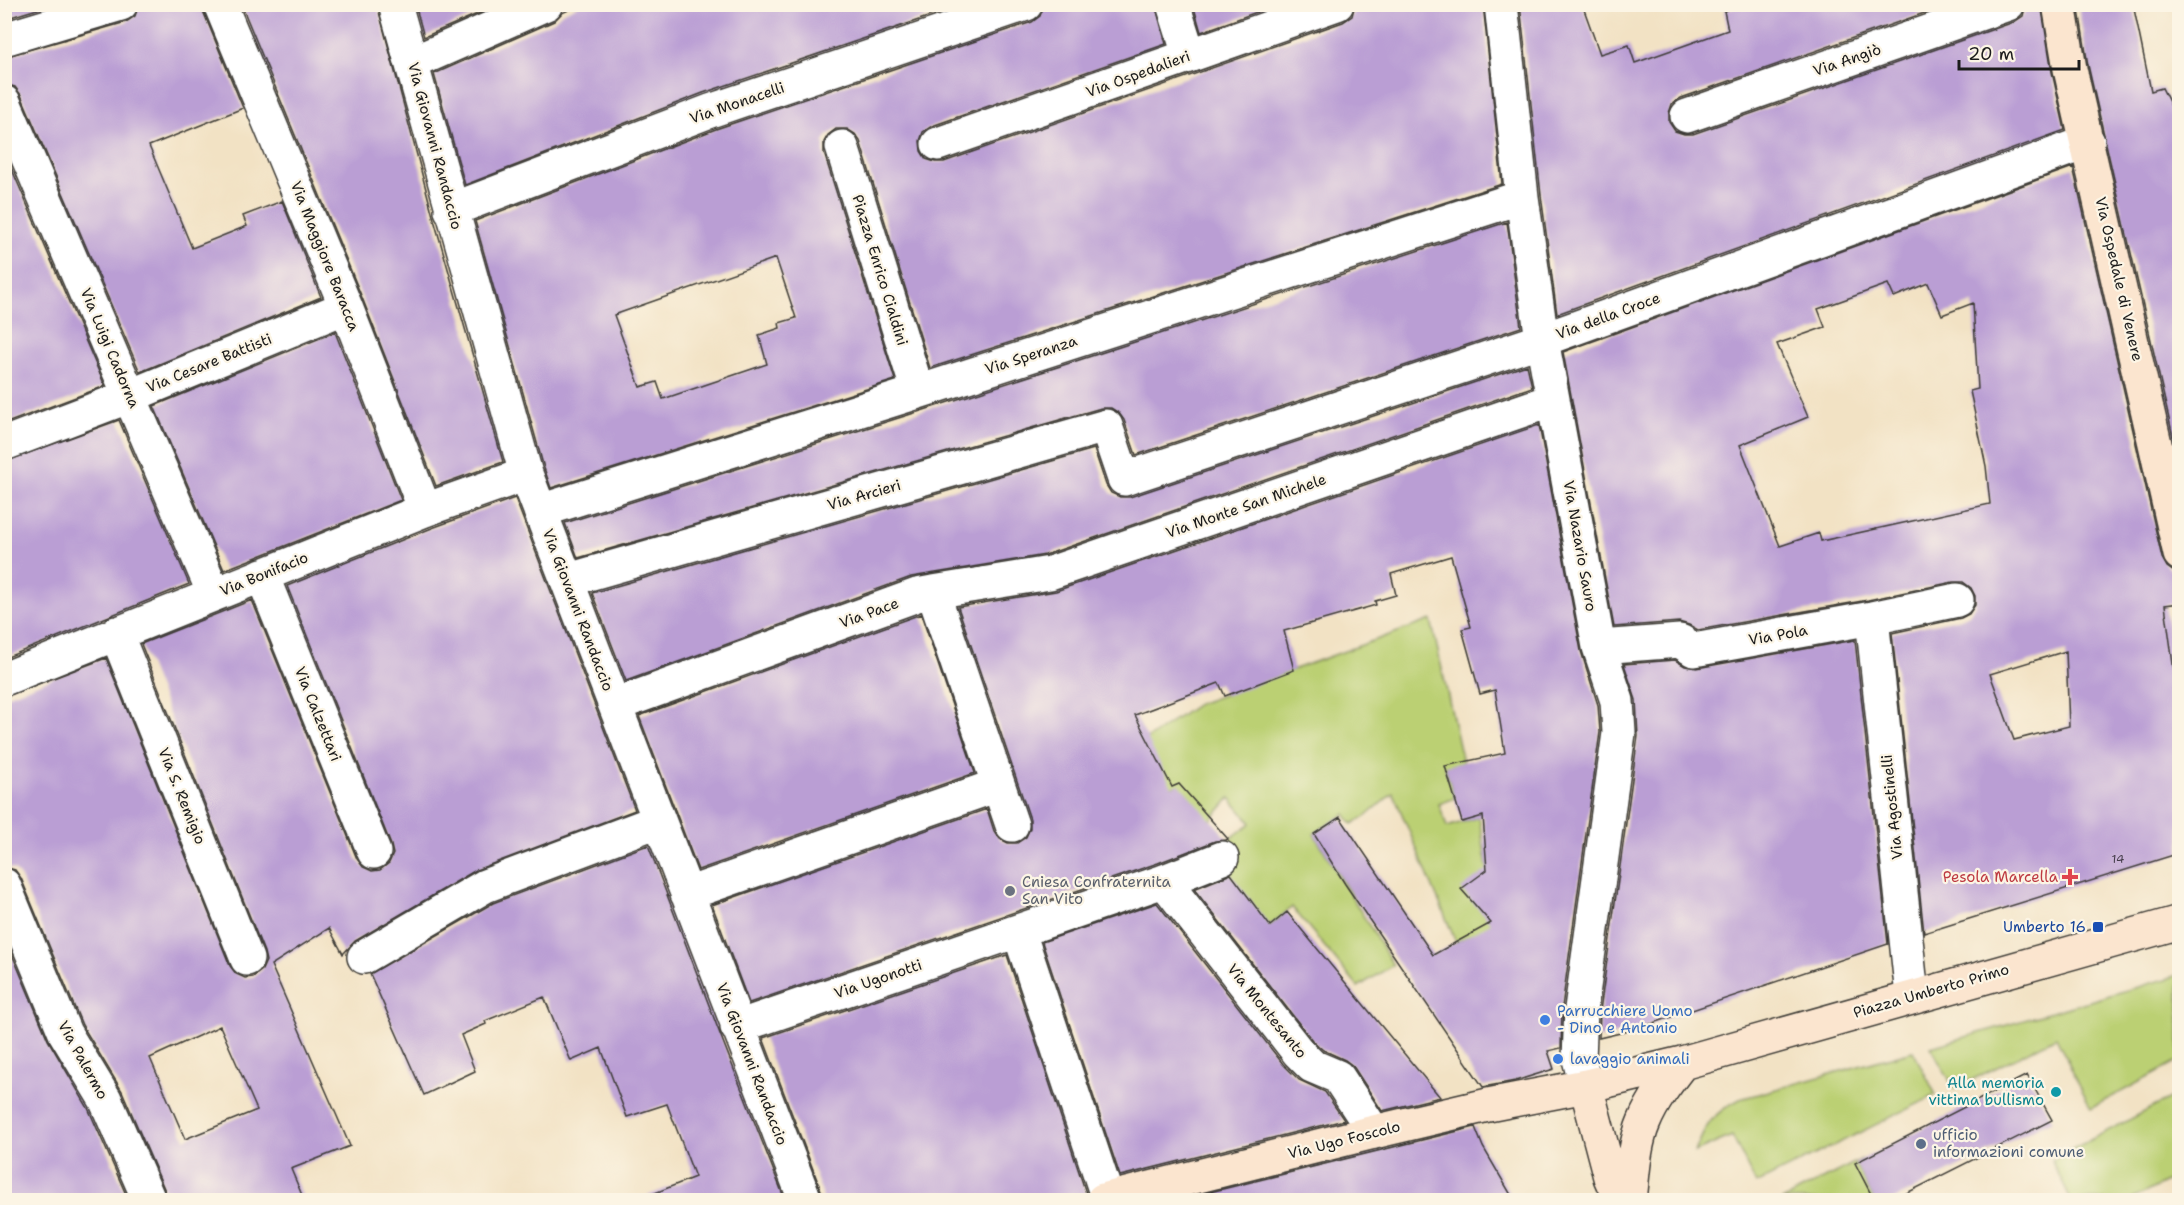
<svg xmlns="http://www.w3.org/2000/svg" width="2184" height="1205" viewBox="0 0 2184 1205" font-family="'Shantell Sans',sans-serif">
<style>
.green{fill:#bbd073;stroke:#6c7648;stroke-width:1.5}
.building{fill:#ba9ed4;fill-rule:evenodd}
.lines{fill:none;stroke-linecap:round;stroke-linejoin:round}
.street-casing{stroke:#3c3a35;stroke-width:36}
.secondary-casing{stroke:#3c3a35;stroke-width:36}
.street{stroke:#fff;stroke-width:33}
.secondary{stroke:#fbe5cf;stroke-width:33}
.health-dot{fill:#e0444e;stroke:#fcf5e5;stroke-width:2}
.worship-dot{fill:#6b7280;stroke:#fcf5e5;stroke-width:2}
.transit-dot{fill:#1a4fb4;stroke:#fcf5e5;stroke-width:2}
.shop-dot{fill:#3f7fe0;stroke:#fcf5e5;stroke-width:2}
.culture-dot{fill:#0f9aa8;stroke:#fcf5e5;stroke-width:2}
.service-dot{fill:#5c6f8a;stroke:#fcf5e5;stroke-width:2}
.labels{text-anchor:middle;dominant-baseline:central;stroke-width:4.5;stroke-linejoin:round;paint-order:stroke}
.number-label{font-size:12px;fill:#443c4a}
.street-label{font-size:15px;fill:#1c1c1c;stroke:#fcf5e5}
.health-label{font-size:15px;fill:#be3a42;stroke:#fcf5e5;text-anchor:end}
.worship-label{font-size:15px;fill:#5b616d;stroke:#fcf5e5;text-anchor:start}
.transit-label{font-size:15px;fill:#164399;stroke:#fcf5e5;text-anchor:end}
.shop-label{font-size:15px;fill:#366cbe;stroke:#fcf5e5;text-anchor:start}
.culture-label{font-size:15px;fill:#0d838f;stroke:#fcf5e5;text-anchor:end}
.service-label{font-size:15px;fill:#4e5e75;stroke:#fcf5e5;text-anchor:start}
</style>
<rect width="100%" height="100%" fill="#fcf5e5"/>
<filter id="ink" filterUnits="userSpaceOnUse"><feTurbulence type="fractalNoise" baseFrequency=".0167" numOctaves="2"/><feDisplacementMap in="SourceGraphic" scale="12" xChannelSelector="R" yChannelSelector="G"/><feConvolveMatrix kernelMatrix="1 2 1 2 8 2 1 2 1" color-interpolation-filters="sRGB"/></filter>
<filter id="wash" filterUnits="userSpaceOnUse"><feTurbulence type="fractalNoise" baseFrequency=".008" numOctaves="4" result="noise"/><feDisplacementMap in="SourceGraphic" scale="24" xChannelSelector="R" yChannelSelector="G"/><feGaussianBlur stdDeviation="1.35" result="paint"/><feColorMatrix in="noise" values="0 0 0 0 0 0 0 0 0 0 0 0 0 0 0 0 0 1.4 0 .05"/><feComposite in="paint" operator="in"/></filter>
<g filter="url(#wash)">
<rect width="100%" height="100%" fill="#f2e2c4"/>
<!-- green -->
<path class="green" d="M1431,620l32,143 -18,4 10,31 -16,6 8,23 32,-10 18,113 -25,5 -16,7 -63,-149 -28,24 -13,7 -7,-10 -31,20 79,131 -35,22 -66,-80 -22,19 -39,-26 -18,-22 25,-19 -12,-17 25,-19 -21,-25 -20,23 -31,-36 -27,7 -11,-49 57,-39z
M2179,975v86l-88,47 -35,-71 -102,52 -23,-42z
M1913,1051l23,44 -180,89 -24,-48 -37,16c11,-28 18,-39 45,-53z
M2179,1094v81l-48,25h-60l-20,-40z
M1862,1159l-7,4 19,37h-92z"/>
<g id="blocks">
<!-- building -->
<path class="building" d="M4,4h50l-50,15z
M139,4h63l1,7 40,97 -94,38 43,102 55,-22 -4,-10 39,-15 39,96 -181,75 -119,-277 -6,-8 -11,-3v-27l122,-35 9,-6z
M241,4h136l56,212 70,246 -67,24 -73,-186z
M415,4h75l1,4 -67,29z
M581,4h385l-263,89 -238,92 -31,-111 120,-53 8,-8z
M1044,4h111l11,40 -234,82 -9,6 -3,9 1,10 5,8 9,3h9l399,-140 9,-6 3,-12h128l19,180 -572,184 -70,-227 -5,-7 -8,-5h-11l-8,6 -4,7v11l71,227 -344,108 -7,-20 -69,-247 241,-92 316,-107 8,-6zM776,258l20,60 -17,5 1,5 -21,7 8,29 -104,35 -6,-17 -17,5 -26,-72z
M1193,4h86l-78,28z
M1520,4h62l18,50 29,-9 6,18 93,-33 -4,-19 19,-7h207l-269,94 -9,6 -3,9v9l6,9 9,3h9l321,-112 9,-6 3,-12h15l11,68 13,58 -508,184 -16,-119z
M2078,4h55l18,87 11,-3 18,36v343l-92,-402z
M4,151l101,235 -101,38z
M2073,167l89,391 5,9 7,5h6v31l-15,2 15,111v137l-256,80 -32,-300 69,-15 8,-4 6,-9v-9l-4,-8 -8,-6h-10l-85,18 -170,30 -9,-5 -10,-3 -65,5 -51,-275zM1928,283l14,32 31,-12 5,86 -8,2 16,75 4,38 -169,37 -2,-8 -39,13 -40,-101 68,-28 -31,-73 48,-17 -7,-18 70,-25 6,13zM2066,651l3,75 -55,14 -24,-66z
M1507,222l14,105 -385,128 -12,-35 -5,-7 -8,-5h-10l-523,150 -13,-35 359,-113z
M335,332l66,168 -177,70 -70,-164z
M1527,365l5,22 -487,168 -134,22 -285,104 -34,-88 502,-144 12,36 5,8 9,4h10z
M119,420l70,164 -184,74 -1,-196z
M1539,425l42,226 17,54 2,27 -38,275 -1,41 -13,3 6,18 -39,12 -32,6 -138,-203 -31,-50 26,-17 93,138 58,-32 -30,-34 26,-19 -4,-54 -21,6 -17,-56 60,-13 -10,-63 -15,4 -18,-65 9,-2 -20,-71 -60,18 5,21 -21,6 1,4 -92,26 10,39 -69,26 -6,-13 -84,32 37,72 7,-3 49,55 -2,1 -11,1 -57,22 -409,140 -37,-98 275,-96 7,22 6,8 8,4h9l9,-6 4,-9v-9l-72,-212 98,-16z
M515,498l120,312 -159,60 -121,71 -12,13 -14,-26 -58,37 79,181 -59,23 13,31h-137l-1,-7 -44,-102 -40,-66 -61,-147 -6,-8 -11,-3v-170l102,-39 124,308 6,8 9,4 8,-1 9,-7 4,-9 -2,-9 -123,-308 111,-44 105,259 6,8 9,4 8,-1 9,-7 4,-9 -2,-9 -104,-259 145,-58zM220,1026l37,84 -72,29 -35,-81z
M921,614l54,159 -277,97 -59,-154z
M1855,640l33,304 -255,86 -34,8 1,-27 38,-275 -2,-36 -12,-36 51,-4 10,6 12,2z
M648,845l72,189 65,166h-144l-1,-1 55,-22 -28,-73 -40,13 -26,-69 -30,13 -27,-64 -59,24 1,3 -25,11 14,36 -51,24 -54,-121 123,-71z
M1231,874l39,52 17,-14 153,185 -58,14 -29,-45 -8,-6 -22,-10 -11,-10 -118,-151z
M1157,903l126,161 16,16 26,12 19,28 -224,56 -78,-234z
M4,935l44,105 40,68 40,91 -124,1z
M1007,955l79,238 -1,7h-262l-1,-7 -59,-155z
M2027,1075l25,45 -159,80h-19l-19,-37z
M1475,1127l8,20 31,53h-336z"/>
</g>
</g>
<g filter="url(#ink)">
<use href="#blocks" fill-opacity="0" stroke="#3c3a35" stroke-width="1.5"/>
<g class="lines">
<defs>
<path id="street" d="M220,4l126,303 79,203
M395,4l131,470 279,726
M1173,4l16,51
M1501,4l21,193 20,143 57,307 18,54 2,32 -38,276 -2,50 7,27
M4,39l117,-35
M412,63l134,-59
M4,102l210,492
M1687,116l321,-112
M938,144l399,-140
M842,147l76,245
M451,210l259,-99 316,-107
M4,444l126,-48 216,-89
M540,511l378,-119 604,-195
M262,575l112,277
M568,580l538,-154 18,53 418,-139 546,-198
M933,592l117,-19 503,-173
M1872,618l40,378
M116,633l131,326
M1599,647l81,-6 14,9 178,-32 85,-18
M4,679l421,-169 101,-36
M615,705l302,-110 16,-3 79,233
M1164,881l134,171 14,14 26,11 36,55
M4,885l61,148 40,66 44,101
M687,894l311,-109
M1019,932l89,267
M364,957l121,-71 173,-65
M737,1027l427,-146 58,-23"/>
<path id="secondary" d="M2059,4l11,65 110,485
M1586,1086l24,91 10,23
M1103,1200l271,-68 114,-27 98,-19 96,-23 498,-141
M1630,1200c3,-25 4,-55 14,-78 9,-22 24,-41 38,-59"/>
</defs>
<!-- street casing -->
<use href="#street" class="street-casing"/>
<!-- secondary casing -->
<use href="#secondary" class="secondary-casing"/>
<!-- street -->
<use href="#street" class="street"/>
<!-- secondary -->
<use href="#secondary" class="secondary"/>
</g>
</g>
<!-- markers -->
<path class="health-dot" d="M2067 868h6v6h6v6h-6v6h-6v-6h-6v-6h6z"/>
<circle class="worship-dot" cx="1010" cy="891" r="6"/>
<rect class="transit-dot" x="2092" y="921" width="12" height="12" rx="3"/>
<g class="shop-dot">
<circle cx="1545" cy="1020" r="6"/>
<circle cx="1558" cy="1059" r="6"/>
</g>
<circle class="culture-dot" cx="2056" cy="1092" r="6"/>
<circle class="service-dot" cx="1921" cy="1144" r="6"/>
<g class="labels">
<!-- number labels -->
<g class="number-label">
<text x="2118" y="859">14</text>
</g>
<!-- street labels -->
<g class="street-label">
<text transform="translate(1847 60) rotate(-19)">Via Angiò</text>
<text transform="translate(1138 74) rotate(-20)">Via Ospedalieri</text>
<text transform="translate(737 103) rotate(-19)">Via Monacelli</text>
<text transform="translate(435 146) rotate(75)">Via Giovanni Randaccio</text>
<text transform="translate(325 256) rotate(68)">Via Maggiore Baracca</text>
<text transform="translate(880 270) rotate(73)">Piazza Enrico Cialdini</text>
<text transform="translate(2119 279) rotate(77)">Via Ospedale di Venere</text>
<text transform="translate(1608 316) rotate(-20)">Via della Croce</text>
<text transform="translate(110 348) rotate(67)">Via Luigi Cadorna</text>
<text transform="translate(1031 355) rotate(-18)">Via Speranza</text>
<text transform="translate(209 363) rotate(-22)">Via Cesare Battisti</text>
<text transform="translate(864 495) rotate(-16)">Via Arcieri</text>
<text transform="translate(1246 506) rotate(-19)">Via Monte San Michele</text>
<text transform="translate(1580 546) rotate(80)">Via Nazario Sauro</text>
<text transform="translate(264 574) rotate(-22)">Via Bonifacio</text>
<text transform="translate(578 610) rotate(69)">Via Giovanni Randaccio</text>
<text transform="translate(869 613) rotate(-20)">Via Pace</text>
<text transform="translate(1778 635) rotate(-10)">Via Pola</text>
<text transform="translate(318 714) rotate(68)">Via Calzettari</text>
<text transform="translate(182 796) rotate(68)">Via S. Remigio</text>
<text transform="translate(1892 807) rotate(-96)">Via Agostinelli</text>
<text transform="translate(878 979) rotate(-19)">Via Ugonotti</text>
<text transform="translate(1931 991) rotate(-16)">Piazza Umberto Primo</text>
<text transform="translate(1267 1011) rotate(51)">Via Montesanto</text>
<text transform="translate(83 1060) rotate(61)">Via Palermo</text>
<text transform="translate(752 1064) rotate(69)">Via Giovanni Randaccio</text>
<text transform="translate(1344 1140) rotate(-14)">Via Ugo Foscolo</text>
</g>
<!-- health labels -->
<g class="health-label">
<text x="2058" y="877">Pesola Marcella</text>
</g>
<!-- worship labels -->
<g class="worship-label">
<text x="1022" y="882">Cniesa Confraternita<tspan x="1022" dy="17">San Vito</tspan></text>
</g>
<!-- transit labels -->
<g class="transit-label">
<text x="2086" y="927">Umberto 16</text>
</g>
<!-- shop labels -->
<g class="shop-label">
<text x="1557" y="1011">Parrucchiere Uomo<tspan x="1557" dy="17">- Dino e Antonio</tspan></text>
<text x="1570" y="1059">lavaggio animali</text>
</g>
<!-- culture labels -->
<g class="culture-label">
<text x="2044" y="1083">Alla memoria<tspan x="2044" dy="17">vittima bullismo</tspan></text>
</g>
<!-- service labels -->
<g class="service-label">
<text x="1933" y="1135">ufficio<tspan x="1933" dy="17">informazioni comune</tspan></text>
</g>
</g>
<!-- margin -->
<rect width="2184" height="1205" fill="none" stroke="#fcf5e5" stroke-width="24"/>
<!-- scale -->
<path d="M1959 60v9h120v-9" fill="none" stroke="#1c1c1c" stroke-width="3"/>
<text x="1968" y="60" font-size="18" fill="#1c1c1c" stroke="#fcf5e5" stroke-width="4.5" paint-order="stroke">20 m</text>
</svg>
